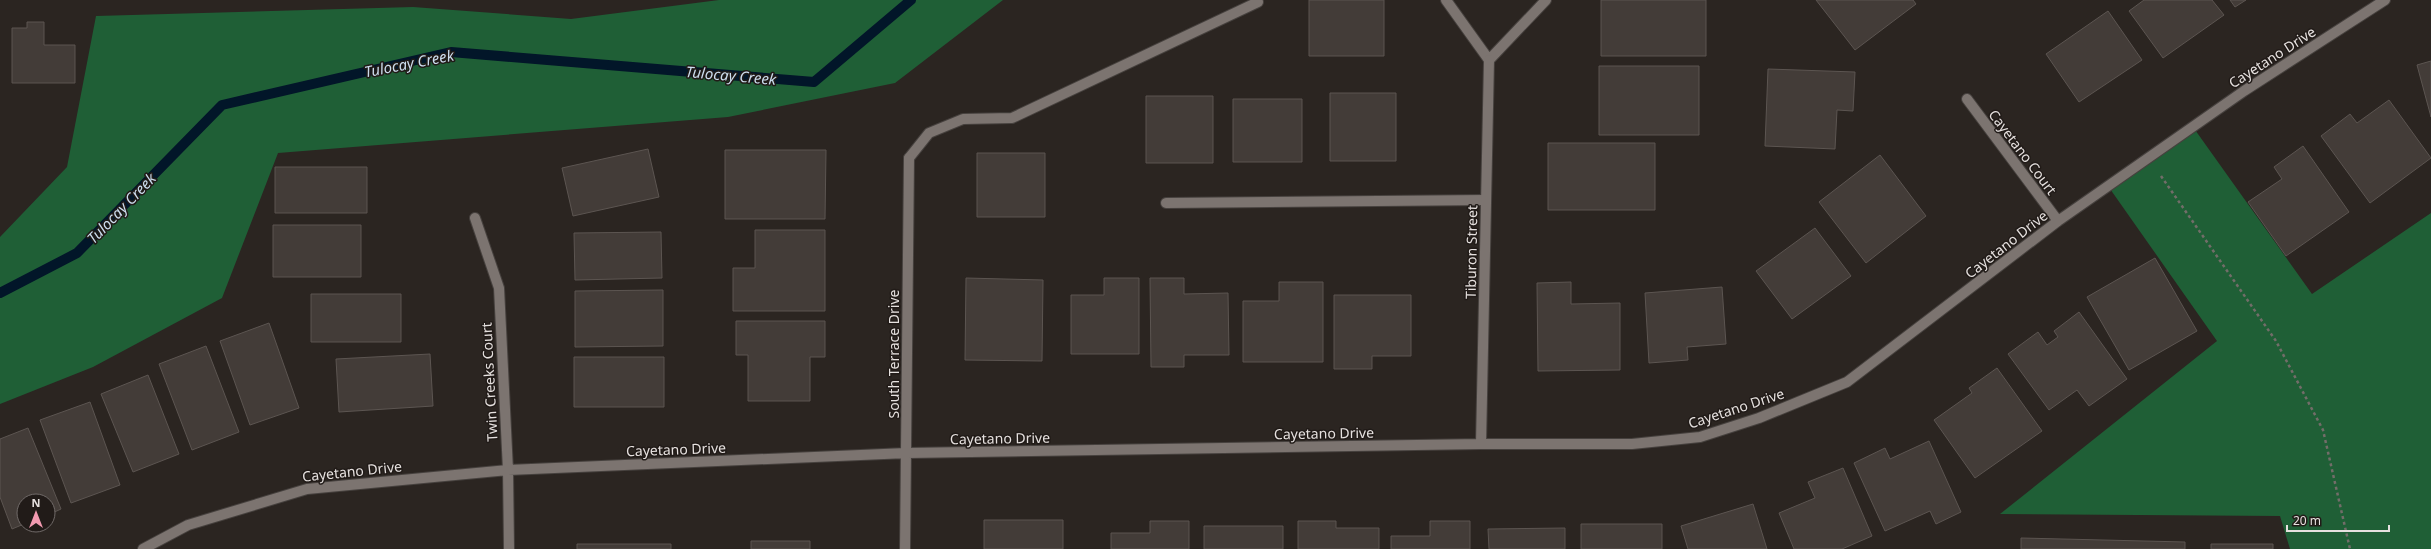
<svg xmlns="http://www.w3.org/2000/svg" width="2431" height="549" viewBox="0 0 2431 549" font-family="'Noto Sans',sans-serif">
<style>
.forest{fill:#1f5f36}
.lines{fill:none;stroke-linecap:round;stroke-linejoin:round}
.stream{stroke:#021629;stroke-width:10}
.building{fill:#433c38;stroke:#5c5551}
.service-casing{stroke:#46413e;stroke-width:12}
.minor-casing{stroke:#46413e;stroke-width:12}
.path{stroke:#726d69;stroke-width:2.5;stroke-dasharray:3 3;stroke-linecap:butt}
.service{stroke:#7c7470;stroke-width:10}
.minor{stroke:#7c7470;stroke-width:10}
.labels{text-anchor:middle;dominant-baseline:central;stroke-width:3;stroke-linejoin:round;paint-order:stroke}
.street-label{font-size:14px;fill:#e6e1df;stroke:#211b18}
.water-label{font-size:15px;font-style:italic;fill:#cde;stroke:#211b18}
</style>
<rect width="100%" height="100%" fill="#2b2521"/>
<!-- forest -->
<path class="forest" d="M719,0h284l-108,83 -167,34 -450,36 -56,145 -129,69 -93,37v-167l67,-70 29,-151 317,-9 158,12z
M2193,127l119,167 119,-81v336h-141l-10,-33 -280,-2 217,-173 -109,-155z"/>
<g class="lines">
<!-- stream -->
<path class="stream" d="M0,293l77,-40 145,-148 229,-53 363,30 97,-82"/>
</g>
<!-- building -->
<path class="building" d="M1309,0h75v56h-75z
M1601,0h105v56h-105z
M1816,0h97l3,4 -61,46z
M2144,0h68l12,15 -61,43 -34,-47z
M2230,0h16l-11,7z
M2108,11l34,49 -63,42 -33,-48z
M27,22h17v23h31v38h-63v-55h15z
M2431,61v56l-14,-52z
M1599,66h100v69h-100z
M1768,69l87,3 -2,39 -16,-1 -2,39 -70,-3z
M1330,93h66v68h-66z
M1146,96h67v67h-67z
M1233,99h69v63h-69z
M2389,100l42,58 -61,45 -49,-67 29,-22 7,9z
M1548,143h107v67h-107z
M2303,146l46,66 -63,44 -38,-54 34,-23 -8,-12z
M648,149l11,48 -86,19 -11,-48z
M725,150h101l-1,69h-100z
M977,153h68v64h-68z
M1880,155l46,61 -60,47 -47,-61z
M275,167h92v46h-92z
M273,225h88v52h-88z
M1815,228l36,48 -59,43 -36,-48z
M755,230h70v81h-92v-43h22z
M661,232l1,46 -87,2 -1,-47z
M2155,258l42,73 -68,39 -42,-73z
M966,278l77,2 -1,81 -77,-1z
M1104,278h35v76h-68v-59h33z
M1150,278h34v16l44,-1 1,62h-45v12h-33z
M1279,282h44v80h-80v-61h36z
M1571,282v22l49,-1v67l-82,1 -1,-88z
M1722,287l4,57 -39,3 1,13 -39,3 -4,-70z
M663,290v56l-88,1v-56z
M311,294h90v48h-90z
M1334,295h77v61h-39v13h-38z
M2079,312l48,67 -38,27 -12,-16 -28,20 -41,-56 30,-22 9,13 11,-8 -4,-6z
M736,321h89v36h-15v44h-62v-46h-12z
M269,323l30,85 -49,17 -30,-84z
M206,346l33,86 -47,18 -33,-86z
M430,354l3,52 -94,6 -3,-53z
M574,357h90v50h-90z
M1997,368l45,63 -67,47 -41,-58 38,-27 -3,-5z
M148,375l31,79 -46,18 -32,-78z
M90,402l30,83 -49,18 -31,-83z
M28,428l33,81 -13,6v-14h-24v23l-12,5 -12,-32v-58z
M1929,441l32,71 -25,12 -6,-13 -45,20 -31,-68 31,-15 5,11z
M1843,468l29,68 -30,13h-48l-15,-36 36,-15 -7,-16z
M1753,504l14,45h-79l-7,-23z
M984,520h79v29h-79z
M1150,521h39v28h-78v-16h39z
M1298,521h38v7h43v21h-81z
M1430,521h40v28h-79v-13h39z
M1581,524h81v25h-81z
M1204,526h79v23h-79z
M1565,528v21h-76l-1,-20z
M2021,538l164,4v7h-164z
M751,541h59v8h-59z
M577,544h94v5h-94z
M2211,544h62v5h-62z"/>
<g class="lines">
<defs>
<path id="service" d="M1446,0l43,60 57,-60
M909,158l20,-25 34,-14 49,-1 246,-116
M1166,203l320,-3"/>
<path id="minor" d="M1967,99l91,122
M475,218l24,70 9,182 1,79
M1481,444l8,-384
M143,549l45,-24 119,-36 201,-19 399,-17 574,-9h151l68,-7 59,-19 88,-36 211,-161 186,-130 141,-91
M905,549l4,-391"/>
</defs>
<!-- service casing -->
<use href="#service" class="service-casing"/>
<!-- minor casing -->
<use href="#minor" class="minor-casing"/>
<!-- path -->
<path class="path" d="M2161,176l115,165 47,89 27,119"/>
<!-- service -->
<use href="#service" class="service"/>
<!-- minor -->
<use href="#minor" class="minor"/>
</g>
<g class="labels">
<!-- street labels -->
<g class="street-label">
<text transform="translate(2272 57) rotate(-33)">Cayetano Drive</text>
<text transform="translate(2023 152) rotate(53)">Cayetano Court</text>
<text transform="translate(2006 244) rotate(-38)">Cayetano Drive</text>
<text transform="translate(1471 252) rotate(-89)">Tiburon Street</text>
<text transform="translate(893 354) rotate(-90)">South Terrace Drive</text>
<text transform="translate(489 382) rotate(-93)">Twin Creeks Court</text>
<text transform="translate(1736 408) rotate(-18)">Cayetano Drive</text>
<text transform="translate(1324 433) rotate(-1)">Cayetano Drive</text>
<text transform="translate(1000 438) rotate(-1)">Cayetano Drive</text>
<text transform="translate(676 449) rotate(-2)">Cayetano Drive</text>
<text transform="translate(352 471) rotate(-6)">Cayetano Drive</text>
</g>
<!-- water labels -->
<g class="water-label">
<text transform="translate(409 63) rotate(-11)">Tulocay Creek</text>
<text transform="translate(731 75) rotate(5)">Tulocay Creek</text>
<text transform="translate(121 208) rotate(-46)">Tulocay Creek</text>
</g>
</g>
<!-- north arrow -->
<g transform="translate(36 513)"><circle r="19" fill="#211b18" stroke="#706a68"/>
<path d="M0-3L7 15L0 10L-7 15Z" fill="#f29ab0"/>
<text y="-6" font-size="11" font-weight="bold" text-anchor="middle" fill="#e6e1df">N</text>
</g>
<!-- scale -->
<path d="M2287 525v6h102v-6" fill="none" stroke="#e6e1df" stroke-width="2"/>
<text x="2293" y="525" font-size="12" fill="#e6e1df" stroke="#211b18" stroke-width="3" paint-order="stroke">20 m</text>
</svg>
